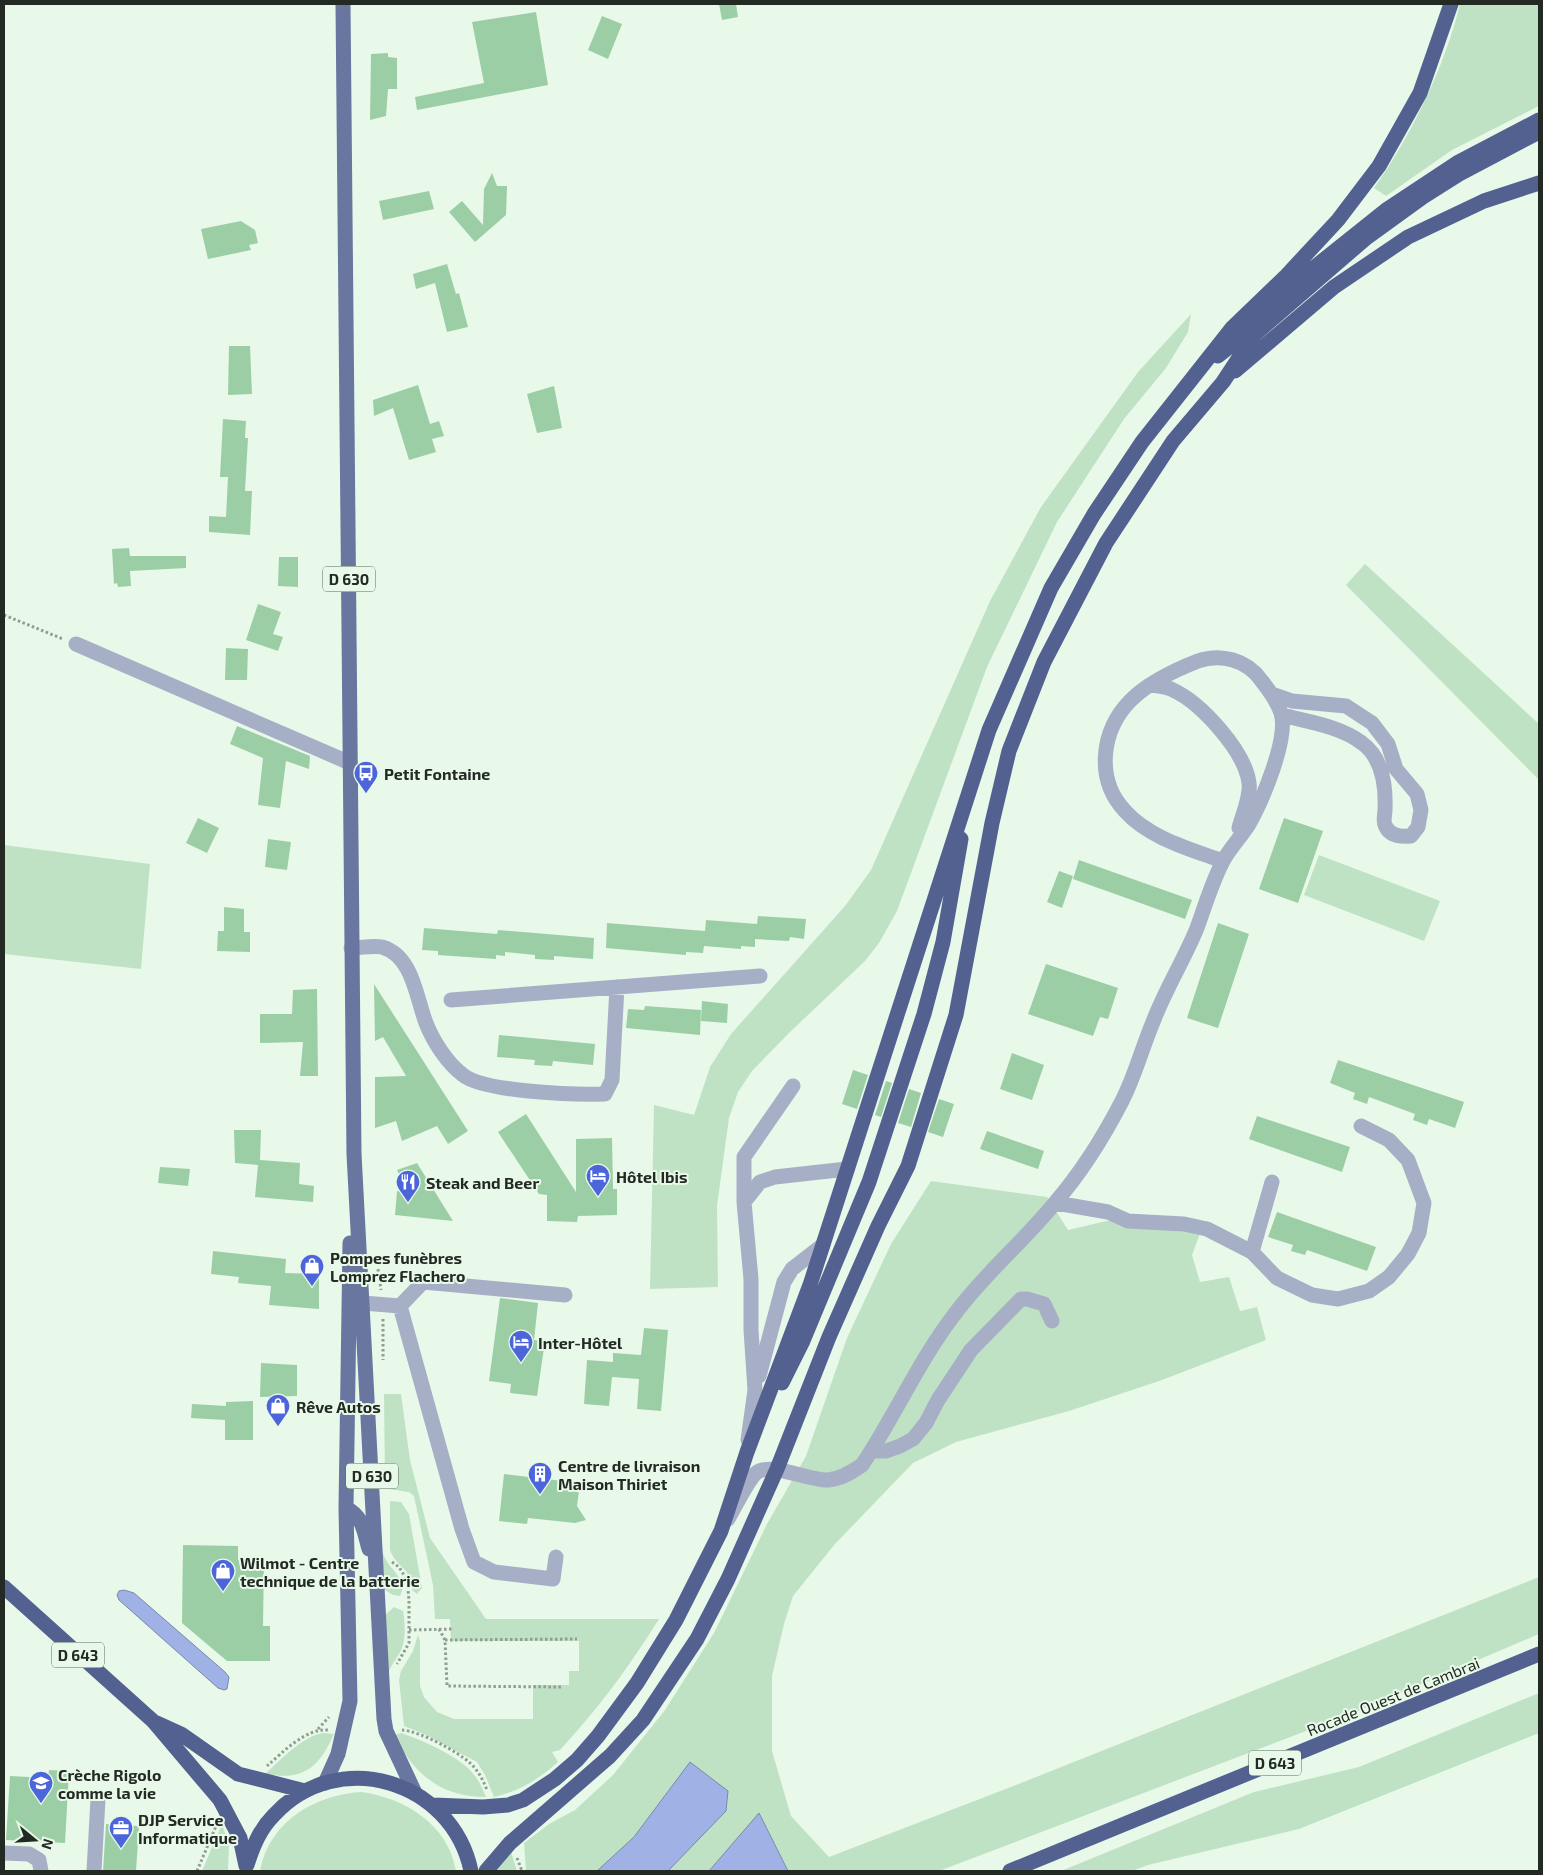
<svg xmlns="http://www.w3.org/2000/svg" width="1543" height="1875" viewBox="0 0 1543 1875" font-family="'Exo 2',sans-serif">
<style>
.green{fill:#bfe2c4}
.water{fill:#a0b1e6;stroke:#7a88ac}
.building{fill:#9ccea5}
.lines{fill:none;stroke-linecap:round;stroke-linejoin:round}
.path{stroke:#909d92;stroke-width:3;stroke-dasharray:2.5 2.5;stroke-linecap:butt}
.minor{stroke:#a7afc7;stroke-width:15}
.major{stroke:#6976a0;stroke-width:15}
.highway{stroke:#536191;stroke-width:15}
.labels{text-anchor:middle;dominant-baseline:central;stroke-width:4;stroke-linejoin:round;paint-order:stroke}
.shield{fill:#e8f9ea;stroke:#5e685f;stroke-width:1}
.shield-label{font-size:15px;font-weight:bold;fill:#232a24}
.poi-label{font-size:16px;font-weight:bold;fill:#232a24;stroke:#e8f9ea;text-anchor:start}
.street-label{font-size:16px;fill:#232a24;stroke:#e8f9ea}
</style>
<rect width="100%" height="100%" fill="#e8f9ea"/>
<!-- green -->
<path class="green" d="M1460,4h79v102l-87,44 -66,46 -12,-8c37,-52 71,-122 86,-184z
M1191,314l-3,18 -22,36 -42,51 -67,103 -70,145 -90,244 -18,32 -14,18 -76,72 -37,38 -14,21 -9,26 -12,88 1,81 -68,2 4,-184 40,10 16,-48 21,-33 114,-128 26,-36 119,-269 51,-94 97,-135z
M1365,564l174,160v56l-193,-195z
M4,845l146,19 -9,105 -137,-15z
M1319,855l121,46 -16,40 -120,-46z
M931,1181l116,16 21,33 43,-10 90,11 -9,24 8,27 29,-5 11,34 17,-4 9,33 -104,40 -93,31 -113,31 -43,21 -78,81 -42,52 -9,28 -12,52v75l19,65 38,41 192,-74 518,-206v57l-183,78 -417,159h-151l-29,-57 -50,57h-183l-2,-28 25,-19 26,-14 38,-35 52,-65 49,-77 53,-109 39,-68 41,-118 44,-94z
M401,1394l9,66 20,78 56,81h173c-30,48 -61,90 -99,131l-8,2 6,10c-20,18 -39,29 -64,35l-9,-22 -8,-13 -53,-28 -20,-8 -5,-46 2,-9 12,-20 5,-16 2,6v45l4,11 13,15 17,7h79v-34h36v-14h10v-30h-128l-1,-22h-15l-2,-34 -19,-89 -5,-4 -21,-3 -3,-6 -1,-89z
M390,1501l11,1 8,12 13,74 -5,6 -5,-4c-1,-24 -15,-21 -22,-40z
M381,1548c2,5 4,11 7,15 7,10 19,19 12,33l-7,-1 -10,-6z
M394,1607l9,4c2,10 3,27 -1,37 -4,10 -12,17 -15,29l-3,-61z
M1539,1693v40l-240,96 -151,36 -16,6h-71l193,-79 105,-25z
M323,1733l11,1c-15,34 -31,47 -69,40 16,-14 36,-37 58,-41z
M401,1733c21,7 61,24 74,43 5,6 8,14 11,21 -46,0 -72,-23 -92,-62z
M361,1792c44,6 87,32 95,79h-196c9,-49 54,-76 101,-79z
M222,1824l7,21 -1,26h-26z
M511,1852l6,19h-20l1,-3z"/>
<!-- water -->
<path class="water" d="M124,1590l10,3 91,79 4,5 -2,12 -3,1 -6,-2 -99,-88 -2,-5 2,-4z
M690,1762l38,29 -2,20 -58,60h-71l37,-34z
M759,1813l29,58h-79z"/>
<!-- building -->
<path class="building" d="M719,4h17l2,13 -16,3z
M536,12l12,73 -131,25 -2,-13 69,-14 -12,-61z
M602,16l20,8 -14,35 -20,-9z
M388,53v4l9,1v31h-9l-2,27 -16,4 1,-66z
M492,173l5,13h10l-1,29 -31,27 -26,-30 13,-11 21,24 1,-36z
M429,191l5,18 -51,11 -4,-19z
M241,221l14,9 3,13 -9,2 2,5 -43,9 -7,-30z
M447,264l9,30 3,-1 9,34 -21,5 -12,-49 -19,6 -3,-15z
M229,346h21l2,48 -24,1z
M418,385l12,39 9,-3 5,15 -12,3 4,13 -27,8 -16,-52 -19,8 -1,-16z
M554,386l8,42 -25,5 -10,-39z
M223,419l23,2 -1,17h3l-3,53h7l-2,44 -41,-3v-16l17,1 2,-40h-8z
M129,548l1,8h56v12l-56,3 1,15 -13,1 -1,-4 -3,1 -2,-35z
M279,557h19v30l-20,-1z
M258,604l23,8 -8,22 10,3 -5,14 -32,-11z
M226,648l22,1 -1,31h-22z
M237,726l73,30 -1,13 -23,-8 -6,47 -22,-3 5,-47 -33,-14z
M198,818l21,10 -12,25 -21,-10z
M1284,818l39,13 -25,72 -39,-14z
M268,839l23,3 -4,28 -22,-3z
M1079,860l113,40 -7,19 -112,-40z
M1059,871l14,5 -11,32 -15,-6z
M224,907l20,2v23h6v20l-33,-1 1,-20h6z
M758,916l48,3 -2,20 -14,-2 -1,4 -34,-2v8l-14,-1v3l-37,-3 -1,7 -17,-1v3l-80,-7 1,-25 98,8 1,-11 51,4z
M1218,923l31,11 -31,94 -31,-10z
M424,928l73,6 1,-4 96,8 -1,21 -39,-3v4l-19,-1v-4l-30,-3v4l-9,-1v4l-58,-4v-4l-16,-1z
M1046,964l72,24 -10,31 -8,-2 -7,19 -65,-22z
M374,984l94,147 -20,13 -11,-18 -35,15 -6,-20 -21,7v-51l31,-1 -23,-39 -8,4z
M317,989l1,87h-18l3,-34 -43,1v-29h32l1,-24z
M702,1001l26,3 -1,19 -26,-2z
M645,1006l56,4 -1,25 -74,-7 2,-19 16,1z
M499,1035l96,9 -2,21 -40,-4 -1,5 -18,-1 1,-5 -38,-3z
M1012,1053l32,12 -12,35 -32,-11z
M1338,1060l126,42 -9,26 -26,-9 -2,6 -14,-5 2,-6 -46,-17 -2,7 -14,-5 2,-6 -25,-10z
M853,1070l15,5 -11,34 -15,-5z
M886,1081l6,2 -11,34 -6,-2z
M909,1089l12,4 -10,34 -13,-4z
M939,1099l15,5 -11,33 -15,-5z
M526,1114l50,78v-53l36,-1 1,51h4v26l-39,1 -1,6 -30,-1v-26l-8,-1 -41,-62z
M1257,1116l93,31 -8,25 -93,-33z
M234,1130h27l-1,30 40,3 -1,21 15,2 -1,16 -58,-5 3,-32 -23,-2z
M987,1131l57,20 -6,18 -58,-20z
M417,1163l36,58 -58,-6 2,-24 10,1 -10,-22z
M160,1167l30,2 -2,17 -30,-3z
M1277,1212l99,35 -9,24 -60,-21 -2,5 -14,-4 2,-6 -25,-8z
M213,1251l73,8 -1,14 34,1v35l-50,-4 2,-19 -33,-3 1,-6 -28,-3z
M500,1298l38,5 -4,37 11,1 -8,55 -27,-3 1,-9 -22,-3z
M644,1328l24,2 -7,81 -24,-2 2,-30 -27,-2 -3,29 -25,-2 3,-44 26,2v-9l28,2z
M261,1363l36,2v31l-37,1z
M253,1401v39h-28v-20l-34,-2 1,-14 34,2v-4z
M504,1474l76,9 -3,23 9,14 -11,3 -47,-5 -1,6 -28,-3z
M183,1545l55,1v14h26l-1,66h7v35h-43l-45,-38z
M49,1770l20,1 -4,72 -59,-3 4,-64 38,2z
M106,1824l33,2 -3,45h-33z"/>
<g class="lines">
<!-- path -->
<path class="path" d="M4,615l59,24
M378,1269l3,21
M383,1319v41
M392,1562l7,5 8,13 2,20v43l-12,21
M439,1629l6,11 2,46 115,1
M409,1630l44,-1
M445,1640l132,-1
M318,1729l11,-12
M402,1730c17,1 55,21 68,33 8,7 13,17 17,27
M267,1766c16,-14 39,-38 61,-36
M517,1858l5,13
M197,1871l19,-45"/>
<!-- minor -->
<path class="minor" d="M76,644l274,119
M1150,685c7,1 16,1 23,5 28,13 72,61 76,93 2,13 -7,33 -10,45
M1272,694l20,7 54,5 26,17 16,21 8,25 21,25 4,16 -3,17 -7,9c-10,1 -22,0 -26,-11 -2,-4 0,-11 0,-15 1,-24 -2,-52 -23,-67 -22,-17 -54,-21 -80,-28
M351,948c10,0 22,-3 31,-1 31,9 34,50 44,76 7,18 21,40 37,52 21,17 113,20 142,19l7,-14 5,-93
M451,1000l309,-24
M744,1202l16,-20 15,-5 72,-8
M1056,1203l52,9 20,9 56,3 23,5 45,23 25,26 35,17 26,4 31,-8 20,-14 19,-23 11,-21 5,-30 -16,-43 -19,-20 -28,-14
M1252,1252l20,-70
M350,1302l50,4 62,223 12,33 20,10 59,7 3,-22
M400,1306l23,-24 142,13
M759,1376l25,-94 8,-13 31,-24
M748,1440l7,-50 -4,-60v-51l-7,-77v-45l49,-71
M872,1451h14l14,-5 13,-7 13,-16 12,-23 33,-50 50,-51h6l17,5 8,17
M728,1519c6,-10 20,-39 28,-46 15,-12 52,8 72,7 13,-1 24,-8 34,-15 33,-49 56,-103 92,-150 29,-40 69,-73 100,-111 26,-30 50,-68 68,-103 13,-25 20,-53 31,-79 12,-32 31,-62 44,-94 8,-22 15,-46 26,-67 7,-13 18,-24 26,-37 13,-23 40,-86 32,-111 -4,-12 -12,-23 -20,-33 -14,-20 -40,-27 -63,-19 -23,9 -49,21 -67,39 -30,30 -36,79 -6,111 24,27 65,38 98,50
M4,1853l25,1 10,6 2,11
M94,1871l4,-72"/>
<!-- major -->
<path class="major" d="M343,4l11,1150 30,565 2,12 29,62
M346,1508c17,8 18,24 23,41
M325,1783l13,-29 12,-53 -4,-193 4,-265"/>
<!-- highway -->
<path class="highway" d="M1218,356l15,-12 68,-66 85,-68 71,-47 82,-43
M1235,371l99,-84 74,-50 76,-36 55,-18
M782,1383l20,-40 67,-161 55,-168 19,-72 18,-103
M4,1587l149,134 67,79 20,38 6,28
M157,1723l24,11 57,40 67,17
M433,1805l50,2 25,-2 15,-5 32,-21 22,-19 21,-24 39,-53 39,-63 45,-89 26,-79 63,-167 179,-555 62,-142 43,-74 48,-72 90,-114 53,-51 53,-57 41,-54 41,-73 31,-89
M247,1865c6,-19 13,-36 27,-50 64,-69 178,-35 197,56
M486,1871l24,-28 100,-87 33,-36 54,-81 31,-60 49,-110 52,-132 49,-111 30,-60 48,-151 36,-192 17,-72 35,-89 62,-119 67,-102 50,-59 31,-47 111,-96 58,-42 38,-24 78,-41
M1010,1871l529,-217"/>
</g>
<!-- icons -->
<defs>
<symbol id="bus-pin" viewBox="-11 -11 22 30"><path d="M0 17L-7.5 6A9.5 9.5 0 1 1 7.5 6Z" fill="#4d65da" stroke="#e8f9ea"/><path d="M-5-6H5V4H4V6H2V4H-2V6H-4V4H-5ZM-3.5-4V0h7V-4ZM-3.5 1.2v1.5H-2V1.2ZM2 1.2v1.5H3.5V1.2Z" fill="#fff"/></symbol>
<symbol id="hotel-pin" viewBox="-11 -11 22 30"><path d="M0 17L-7.5 6A9.5 9.5 0 1 1 7.5 6Z" fill="#4d65da" stroke="#e8f9ea"/><path d="M-6-4.5h1.5V1H6V5H4.5V3h-9V5H-6ZM-4 0a1.8 1.8 0 1 1 3.6 0ZM.5 0V-2.5h3Q6-2.5 6 0Z" fill="#fff"/></symbol>
<symbol id="restaurant-pin" viewBox="-11 -11 22 30"><path d="M0 17L-7.5 6A9.5 9.5 0 1 1 7.5 6Z" fill="#4d65da" stroke="#e8f9ea"/><path d="M-5-6h1v4h1v-4h1v4h1v-4h1v5L-1.5 .5V6h-2V.5L-5-1ZM5-6V6H3V1.5H1.5Q1.5-4 5-6Z" fill="#fff"/></symbol>
<symbol id="shop-pin" viewBox="-11 -11 22 30"><path d="M0 17L-7.5 6A9.5 9.5 0 1 1 7.5 6Z" fill="#4d65da" stroke="#e8f9ea"/><path d="M-5-2.5h2.3a2.7 3.5 0 0 1 5.4 0H5L5.5 6h-11ZM-1.5-2.5h3a1.5 2.3 0 0 0-3 0Z" fill="#fff"/></symbol>
<symbol id="building-pin" viewBox="-11 -11 22 30"><path d="M0 17L-7.5 6A9.5 9.5 0 1 1 7.5 6Z" fill="#4d65da" stroke="#e8f9ea"/><path d="M-4-6H4V6H1V3H-1V6H-4ZM-2.5-4.3h1.7v1.8h-1.7ZM.8-4.3h1.7v1.8H.8ZM-2.5-1h1.7V.8h-1.7ZM.8-1h1.7V.8H.8Z" fill="#fff"/></symbol>
<symbol id="school-pin" viewBox="-11 -11 22 30"><path d="M0 17L-7.5 6A9.5 9.5 0 1 1 7.5 6Z" fill="#4d65da" stroke="#e8f9ea"/><path d="M0-5L7-2L0 1L-7-2ZM-4 1L0 2.5L4 1V4Q0 6-4 4Z" fill="#fff"/></symbol>
<symbol id="office-pin" viewBox="-11 -11 22 30"><path d="M0 17L-7.5 6A9.5 9.5 0 1 1 7.5 6Z" fill="#4d65da" stroke="#e8f9ea"/><path d="M-6-3h4V-5.5h4V-3h4V5H-6ZM-1-4.5V-3h2v-1.5ZM-6 0V1H6V0Z" fill="#fff"/></symbol>
</defs>
<g fill-rule="evenodd">
<use href="#bus-pin" x="352" y="759" width="28" height="38"/>
<use href="#hotel-pin" x="584" y="1162" width="28" height="38"/>
<use href="#restaurant-pin" x="394" y="1168" width="28" height="38"/>
<use href="#shop-pin" x="298" y="1252" width="28" height="38"/>
<use href="#hotel-pin" x="507" y="1328" width="28" height="38"/>
<use href="#shop-pin" x="264" y="1392" width="28" height="38"/>
<use href="#building-pin" x="526" y="1460" width="28" height="38"/>
<use href="#shop-pin" x="209" y="1557" width="28" height="38"/>
<use href="#school-pin" x="27" y="1769" width="28" height="38"/>
<use href="#office-pin" x="107" y="1814" width="28" height="38"/>
</g>
<g class="labels">
<!-- shield labels -->
<g class="shield">
<rect x="323" y="566.5" width="52" height="25" rx="4"/>
<rect x="346" y="1463.5" width="52" height="25" rx="4"/>
<rect x="52" y="1642.5" width="52" height="25" rx="4"/>
<rect x="1249" y="1750.5" width="52" height="25" rx="4"/>
</g>
<g class="shield-label">
<text x="349" y="579">D 630</text>
<text x="372" y="1476">D 630</text>
<text x="78" y="1655">D 643</text>
<text x="1275" y="1763">D 643</text>
</g>
<!-- poi labels -->
<g class="poi-label">
<text x="384" y="773">Petit Fontaine</text>
<text x="616" y="1176">Hôtel Ibis</text>
<text x="426" y="1182">Steak and Beer</text>
<text x="330" y="1257">Pompes funèbres<tspan x="330" dy="18">Lomprez Flachero</tspan></text>
<text x="538" y="1342">Inter-Hôtel</text>
<text x="296" y="1406">Rêve Autos</text>
<text x="558" y="1465">Centre de livraison<tspan x="558" dy="18">Maison Thiriet</tspan></text>
<text x="240" y="1562">Wilmot - Centre<tspan x="240" dy="18">technique de la batterie</tspan></text>
<text x="58" y="1774">Crèche Rigolo<tspan x="58" dy="18">comme la vie</tspan></text>
<text x="138" y="1819">DJP Service<tspan x="138" dy="18">Informatique</tspan></text>
</g>
<!-- street labels -->
<g class="street-label">
<text transform="translate(1393 1696) rotate(-22)">Rocade Ouest de Cambrai</text>
</g>
</g>
<!-- border -->
<rect width="1543" height="1875" fill="none" stroke="#232a24" stroke-width="10"/>
<!-- north arrow -->
<g transform="translate(35 1840) rotate(108)" stroke="#e8f9ea" stroke-width="4" paint-order="stroke">
<path d="M0-4L9 19L0 12L-9 19Z" fill="#232a24"/>
<text y="-8" font-size="14" font-weight="bold" text-anchor="middle" fill="#232a24">N</text>
</g>
</svg>
